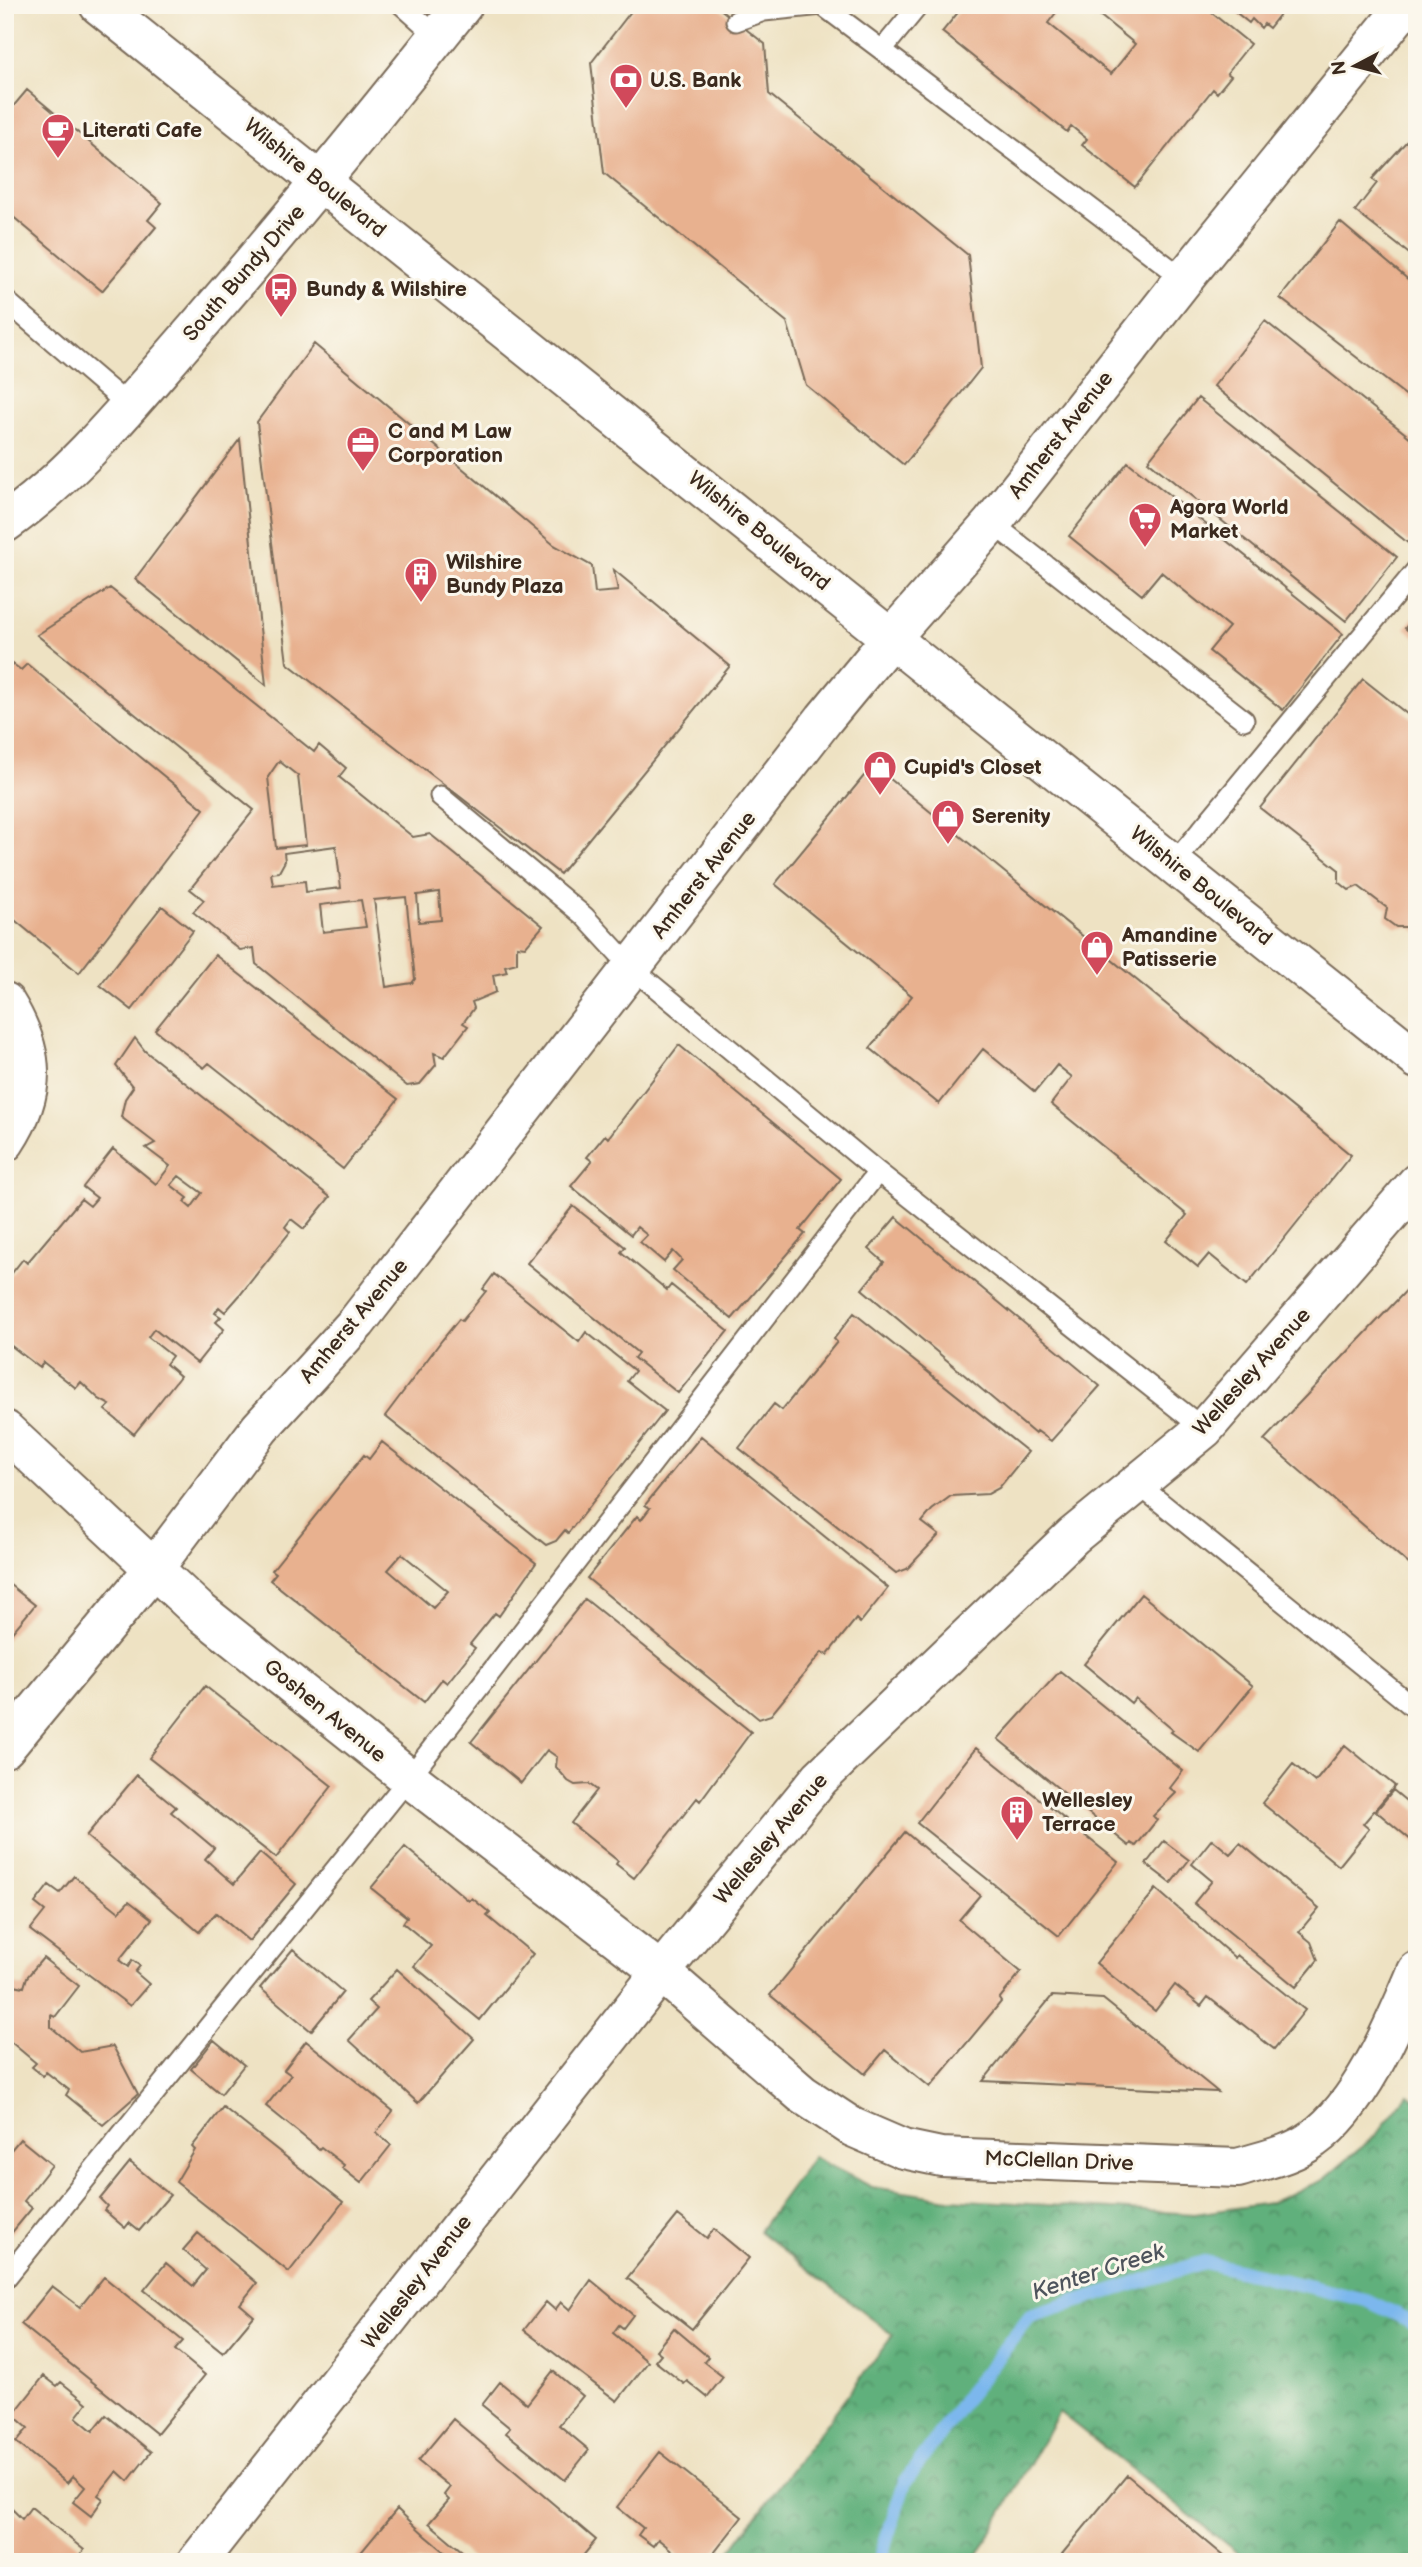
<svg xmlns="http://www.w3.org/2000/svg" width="1422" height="2567" viewBox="0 0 1422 2567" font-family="'Balsamiq Sans',sans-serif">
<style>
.forest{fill:url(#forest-crowns);stroke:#4e6d4d;stroke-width:2}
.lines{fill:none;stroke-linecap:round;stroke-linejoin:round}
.stream{stroke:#7bb7ed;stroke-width:14}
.building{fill:#e8b18f;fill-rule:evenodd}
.lane-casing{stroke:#7a6a58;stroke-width:23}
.street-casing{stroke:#7a6a58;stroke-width:42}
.secondary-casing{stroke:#7a6a58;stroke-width:42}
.primary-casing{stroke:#7a6a58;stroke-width:42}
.lane{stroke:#fff;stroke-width:19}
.street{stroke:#fff;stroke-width:38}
.secondary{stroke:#fff;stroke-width:38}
.primary{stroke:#fff;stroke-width:38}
.labels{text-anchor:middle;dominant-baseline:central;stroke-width:6;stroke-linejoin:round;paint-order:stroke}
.poi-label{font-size:21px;font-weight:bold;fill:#3b2a1e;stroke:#fbf7ec;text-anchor:start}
.street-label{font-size:21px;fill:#3b2a1e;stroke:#fbf7ec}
.water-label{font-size:23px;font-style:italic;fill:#4e545c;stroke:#fbf7ec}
</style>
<defs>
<pattern id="forest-crowns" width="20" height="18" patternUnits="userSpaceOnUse" patternTransform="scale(1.75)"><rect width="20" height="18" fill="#60b07c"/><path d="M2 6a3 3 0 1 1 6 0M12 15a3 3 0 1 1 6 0" fill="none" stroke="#508f65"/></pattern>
</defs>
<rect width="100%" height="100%" fill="#fbf7ec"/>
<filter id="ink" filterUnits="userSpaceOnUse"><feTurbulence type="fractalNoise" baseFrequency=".0143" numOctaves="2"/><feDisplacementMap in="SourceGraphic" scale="14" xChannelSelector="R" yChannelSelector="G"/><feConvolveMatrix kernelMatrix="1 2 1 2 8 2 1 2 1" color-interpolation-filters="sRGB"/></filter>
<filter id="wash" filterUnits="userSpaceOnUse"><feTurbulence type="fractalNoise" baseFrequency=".00686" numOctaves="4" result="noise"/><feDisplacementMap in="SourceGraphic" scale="28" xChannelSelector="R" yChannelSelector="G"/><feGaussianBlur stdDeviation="1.57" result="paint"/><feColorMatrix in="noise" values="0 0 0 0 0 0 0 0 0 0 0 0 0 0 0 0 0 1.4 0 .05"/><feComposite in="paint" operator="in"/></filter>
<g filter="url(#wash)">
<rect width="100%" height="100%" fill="#eee2c3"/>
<!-- forest -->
<path class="forest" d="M1408,2094l9,7v461h-168l-190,-150 -85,150h-252l171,-227 -134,-104 54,-74 59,30 77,12 246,15 74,-11 54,-23 53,-45z"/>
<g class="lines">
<!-- stream -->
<path class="stream" d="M879,2562l26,-80 65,-90 60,-76 174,-54 162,38 51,24"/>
</g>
<g id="blocks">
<!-- building -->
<path class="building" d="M636,5h79l50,39 4,50 199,161 13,113 -77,97 -98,-80 -19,-63 -183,-149 -13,-110z
M958,5h104l-14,18 63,51 24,-30 -48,-39h115l48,39 -23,29 4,3 -14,17 -4,-4 -78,98 -53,-42 5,-6 -16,-13 -4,6 -125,-100 18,-22z
M1227,5h60l-18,23 -5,-4 -3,4 -9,-9 -3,4z
M27,90l135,113 -14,17 8,7 -54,64 -97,-81v-94z
M1417,130v130l-62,-49 22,-28 -5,-4z
M1340,222l77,65v117l-137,-106z
M1265,321l152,122v89l-9,11 -194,-157z
M314,344l240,201 38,21 3,27 23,-2 -4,-21 116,96 -170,208 -273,-211 -30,-241z
M1198,398l199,159 -51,64 -198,-160z
M240,439l26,246 -131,-106z
M1128,462l215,172 -60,76 -74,-59 20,-24 -68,-55 -19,23 -73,-59z
M110,588l204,164 5,-7 27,23 -7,9 74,60 17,-3 113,92 -18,21 -8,-1v17l-12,3 2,6 -14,3 3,17 -24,10 2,6 -11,15 5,3 -24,31 -10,-4 2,12 -16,19 -13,2 -151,-122 -2,-16 -14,2 -47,-38 11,-12 -14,-11 64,-79 -217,-175zM279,761l19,15 8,69 -30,3 -8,-71zM336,846l5,42 -35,4 -1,-11 -32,4 -2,-12 8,-1 6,-11 -1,-8zM439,892l2,28 -22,2 -2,-27zM406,897l9,82 -3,4 -26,4 -12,-87zM361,900l5,27 -43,5 -3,-27z
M1417,613v25l-12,-10z
M5,658l16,12 6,-6 177,145 -125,164 -74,-61z
M1363,679l54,43v210l-7,-5h-14l-11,-8 2,-11 -29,-22 -9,4 -10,-8v-12l-79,-62z
M873,765l478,390 -104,130 -38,-31 -11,13 -32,-26 21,-26 -136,-111 21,-27 -15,-12 -22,27 -52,-43 -44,55 -69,-56 42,-52 -137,-112z
M162,906l31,25 -61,79 -32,-25z
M215,955l183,144 -55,70 -134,-106 -5,5 -49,-38z
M135,1038l10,13 185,146 -26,32 -13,-10 -6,8 5,5 -50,63 -15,17 -6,-5 -4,6 6,4 -5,5 8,7 -27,34 -43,-34 -6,8 24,19 -6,8 14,12 -46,58 -29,-24 5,-5 -11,-6 -18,-17 -5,6 -33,-26 -3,6 -35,-27v-59l18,-23 4,4 54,-64 9,7 7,-8 -14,-11 30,-38 43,35 14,-18 -24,-18 9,-5 -34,-26 4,-18 8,-12 -17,-21zM179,1176l23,17 -11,15 -7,-6 4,-4 -17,-13z
M679,1045l162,134 -41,51 5,4 -73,85 -59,-49 9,-10 -9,-9 -9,11 -24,-20 7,-7 -10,-8 -6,8 -60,-49 21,-25 -5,-4 18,-22 3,3z
M573,1206l52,41 -4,5 46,38 4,-5 57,46 -50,62 -44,-35 4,-5 -111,-90z
M896,1217l204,169 -49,55 -14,-10 -2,3 -173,-145 22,-27 -15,-13z
M494,1274l85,68 7,-10 49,39 -8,10 38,30 -97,122 -3,-3 -9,11 -10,4 -161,-129 57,-76 17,-21 3,2 24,-30 -3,-2z
M1417,1279v292l-153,-131z
M854,1313l174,139 -29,36 -11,6 -37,2 -19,14 -10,12 17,13 -32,34 -11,4 -157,-125 35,-44 8,6 55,-68 -3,-3z
M701,1436l187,152 -28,35 -4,-4 -29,36 -5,-3 -51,63 -12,4 -172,-141 50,-62 4,4 9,-12 -5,-3z
M382,1442l154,121 -37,53 -4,-3 -25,31 5,4 -28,35 -5,-4 -18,23 -154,-122 6,-7 -4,-3 92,-115 5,4zM402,1554l46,37 -15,17 -45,-38z
M5,1581l30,24 -30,36z
M1141,1594l112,92 -54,66 -28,-20 2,-2 -38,-32 -4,5 -47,-39z
M585,1599l166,133 -51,69 -3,-3 -63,80 -18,-14 2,-3 -47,-38 26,-33 -8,-6 -14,1 -7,-4 -12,-14 1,-10 -10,-7 -26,33 -50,-41z
M1060,1671l123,100 -13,17 6,5 -23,23 4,4 -21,26 -5,-3 -2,3 -131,-107z
M205,1686l127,100 -56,72 -127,-100z
M1345,1745l50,41 -32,38 6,5 -30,37 -77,-63 31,-39 22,18z
M976,1748l142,114 -59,74 -142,-113z
M137,1775l39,32 -5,5 43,36 -9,11 29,25 26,-31 36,31 -47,57 -33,-28 -17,19 -113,-96z
M1393,1790l24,20v35l-41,-34z
M905,1832l75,63 -21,25 62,52 -22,27 2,3 -71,85 -45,-37 -20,24 -95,-79z
M1212,1839l18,15 10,-11 79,65 -20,24 12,10 7,18 -22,27 -102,-84 18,-22 -20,-17z
M1164,1841l25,19 -18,23 -25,-19z
M405,1847l64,54 3,-3 18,15 -3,3 46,38 -53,66 -66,-54 17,-20 -28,-23 4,-6 -36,-29z
M74,1876l45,36 10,-11 23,18 -33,41 9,7 4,-7 8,6 -5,6 14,12 -19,22 -100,-76 15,-19 -10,-8 14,-18 11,8z
M1156,1889l79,69 2,-3 68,55 -31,39 -66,-52 -7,9 -26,-21 -20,26 -59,-48z
M293,1949l50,43 -32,39 -51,-43z
M43,1958l36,28 -24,31 -4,-2v12l29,25 33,-6 25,48 -35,31 -37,-30 3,-5 -23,-18 -3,4 -11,-9 4,-4 -31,-26v-54l19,4 3,-10z
M397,1969l77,70 -56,64 -69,-63 28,-31 -9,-8z
M1052,1996l51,3 115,93 -235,-11z
M214,2040l30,25 -23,29 -30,-25z
M306,2041l87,70 -17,22 15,12 -30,38 -19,-15 2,-3 -23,-18 -2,2 -53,-43 25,-31 -7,-5z
M223,2107l120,95 -54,70 -113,-90 19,-32 -3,-3z
M20,2139l32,26 -28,36 8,7 -27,33v-84z
M130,2162l40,33 -31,36 -10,-8 -4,5 -21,-18 3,-4 -7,-7z
M678,2215l29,23 7,-9 35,29 -57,71 -65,-51z
M198,2233l59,50 -17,21 14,12 -31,37 -79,-63 22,-27 27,23 13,-16 -23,-20z
M104,2277l79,64 -8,9 30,25 -48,59 -136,-110 31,-38 28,21z
M591,2280l42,35 -10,13 -4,-3 -6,8 35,29 -31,39 -93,-71 22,-28 9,8 6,-8 9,8z
M674,2328l34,29 -4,5 19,15 -16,20 -20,-16 -3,3 -29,-23 6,-7 -5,-4z
M553,2371l30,25 -24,29 30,25 -24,30 -59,-47 4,-5 -28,-23 18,-23 27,22z
M44,2376l13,10 4,-4 26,21 -11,14 17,14 13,-16 45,37 -23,29 -11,-10 -19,24 5,4 -12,17 -18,-14 12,-15 -12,-11 -6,7 -51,-41 12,-14 -15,-13z
M453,2419l143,121 -18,22h-103l-46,-39 20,-23 -5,-5 6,-8 -32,-26z
M660,2452l82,65 -35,45h-21l-28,-23 -5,7 -15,-11 5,-7 -26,-21z
M1127,2475l104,87h-160l-9,-8z
M5,2502l17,17 9,-12 53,43 -9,12h-70z
M397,2509l29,27 31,26h-104z"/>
</g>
</g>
<g filter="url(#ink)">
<use href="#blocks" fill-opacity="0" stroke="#7a6a58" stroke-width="2"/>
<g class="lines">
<defs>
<path id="lane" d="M402,5l36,32
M822,5l60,45
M919,5l-37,45 302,229
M736,21l28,-10 58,-6
M5,300l124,106
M992,523l252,197
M440,796l144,120 48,52 246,204 326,257
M1173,864l244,-295
M1139,1485l278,225
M5,2279l404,-501 469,-606"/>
<path id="street" d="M5,1002c31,50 33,90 0,140
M5,1430l192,179 212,169 252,194 141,122 50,33 51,22 38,8 297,11c25,-8 54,-13 75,-29 49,-35 81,-114 104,-168
M5,1748l150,-181 105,-139 97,-106 467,-603 67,-81 101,-115 192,-244 222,-274
M197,2562l464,-590 159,-194 253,-242 131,-107 213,-246"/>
<path id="secondary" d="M5,523c71,-50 127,-121 183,-185 95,-109 185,-220 275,-333"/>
<path id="primary" d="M99,5l1318,1054"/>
</defs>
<!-- lane casing -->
<use href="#lane" class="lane-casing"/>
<!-- street casing -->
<use href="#street" class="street-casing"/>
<!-- secondary casing -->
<use href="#secondary" class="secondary-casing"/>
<!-- primary casing -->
<use href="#primary" class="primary-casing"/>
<!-- lane -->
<use href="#lane" class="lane"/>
<!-- street -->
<use href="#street" class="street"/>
<!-- secondary -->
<use href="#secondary" class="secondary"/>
<!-- primary -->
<use href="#primary" class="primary"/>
</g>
</g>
<!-- icons -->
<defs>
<symbol id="bank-pin" viewBox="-11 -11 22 30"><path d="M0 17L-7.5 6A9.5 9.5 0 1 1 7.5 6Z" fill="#d1495b" stroke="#fbf7ec"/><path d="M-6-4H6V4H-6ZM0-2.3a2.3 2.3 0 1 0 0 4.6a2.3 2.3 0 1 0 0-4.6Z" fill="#fff"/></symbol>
<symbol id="cafe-pin" viewBox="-11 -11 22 30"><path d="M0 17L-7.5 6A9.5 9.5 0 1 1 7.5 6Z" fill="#d1495b" stroke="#fbf7ec"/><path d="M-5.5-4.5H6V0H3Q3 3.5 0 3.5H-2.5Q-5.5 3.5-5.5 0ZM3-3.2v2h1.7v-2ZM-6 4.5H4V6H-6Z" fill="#fff"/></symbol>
<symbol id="bus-pin" viewBox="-11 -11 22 30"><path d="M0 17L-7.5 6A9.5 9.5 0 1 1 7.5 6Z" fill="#d1495b" stroke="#fbf7ec"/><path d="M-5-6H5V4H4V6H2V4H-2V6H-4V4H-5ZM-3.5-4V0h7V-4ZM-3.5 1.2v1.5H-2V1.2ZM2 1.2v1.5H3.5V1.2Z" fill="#fff"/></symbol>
<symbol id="office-pin" viewBox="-11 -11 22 30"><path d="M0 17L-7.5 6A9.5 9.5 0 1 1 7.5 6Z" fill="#d1495b" stroke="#fbf7ec"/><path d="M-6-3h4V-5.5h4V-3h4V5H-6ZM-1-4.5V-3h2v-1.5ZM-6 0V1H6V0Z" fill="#fff"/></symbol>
<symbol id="supermarket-pin" viewBox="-11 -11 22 30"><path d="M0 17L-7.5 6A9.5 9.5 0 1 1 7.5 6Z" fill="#d1495b" stroke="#fbf7ec"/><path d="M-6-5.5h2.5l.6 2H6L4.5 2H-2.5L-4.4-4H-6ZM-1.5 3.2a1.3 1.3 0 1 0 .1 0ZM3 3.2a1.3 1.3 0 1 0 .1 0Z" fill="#fff"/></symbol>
<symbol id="building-pin" viewBox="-11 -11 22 30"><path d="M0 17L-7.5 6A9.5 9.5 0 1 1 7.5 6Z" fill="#d1495b" stroke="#fbf7ec"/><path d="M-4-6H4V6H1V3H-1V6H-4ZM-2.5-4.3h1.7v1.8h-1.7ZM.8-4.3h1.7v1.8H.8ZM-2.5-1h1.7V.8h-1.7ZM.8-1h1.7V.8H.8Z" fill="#fff"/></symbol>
<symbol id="shop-pin" viewBox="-11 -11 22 30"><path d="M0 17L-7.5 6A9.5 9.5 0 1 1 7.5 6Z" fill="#d1495b" stroke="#fbf7ec"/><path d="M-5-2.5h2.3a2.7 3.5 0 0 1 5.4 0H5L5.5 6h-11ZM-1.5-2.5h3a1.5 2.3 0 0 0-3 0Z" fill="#fff"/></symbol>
</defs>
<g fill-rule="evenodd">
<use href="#bank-pin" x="607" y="61" width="38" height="52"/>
<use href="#cafe-pin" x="39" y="111" width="38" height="52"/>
<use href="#bus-pin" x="262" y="270" width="38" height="52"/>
<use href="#office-pin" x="344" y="424" width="38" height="52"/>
<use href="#supermarket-pin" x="1126" y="500" width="38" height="52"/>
<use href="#building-pin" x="402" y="555" width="38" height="52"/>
<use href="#shop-pin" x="861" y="748" width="38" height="52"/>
<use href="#shop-pin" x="929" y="797" width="38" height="52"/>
<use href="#shop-pin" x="1078" y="928" width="38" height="52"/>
<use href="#building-pin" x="998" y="1793" width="38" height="52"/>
</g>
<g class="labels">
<!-- poi labels -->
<g class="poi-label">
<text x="650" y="80">U.S. Bank</text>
<text x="82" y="130">Literati Cafe</text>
<text x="306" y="289">Bundy &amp; Wilshire</text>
<text x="388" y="431">C and M Law<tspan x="388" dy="24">Corporation</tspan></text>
<text x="1170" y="507">Agora World<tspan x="1170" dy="24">Market</tspan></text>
<text x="446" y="562">Wilshire<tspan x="446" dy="24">Bundy Plaza</tspan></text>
<text x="904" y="767">Cupid's Closet</text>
<text x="972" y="816">Serenity</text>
<text x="1122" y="935">Amandine<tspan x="1122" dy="24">Patisserie</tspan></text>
<text x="1042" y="1800">Wellesley<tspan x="1042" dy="24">Terrace</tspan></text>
</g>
<!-- street labels -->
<g class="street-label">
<text transform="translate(315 178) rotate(39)">Wilshire Boulevard</text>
<text transform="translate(244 273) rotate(-49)">South Bundy Drive</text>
<text transform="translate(1061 435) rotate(-52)">Amherst Avenue</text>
<text transform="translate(759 531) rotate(39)">Wilshire Boulevard</text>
<text transform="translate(704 875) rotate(-52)">Amherst Avenue</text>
<text transform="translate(1201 886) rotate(39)">Wilshire Boulevard</text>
<text transform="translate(354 1321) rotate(-50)">Amherst Avenue</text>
<text transform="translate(1252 1372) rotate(-48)">Wellesley Avenue</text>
<text transform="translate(325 1711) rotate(39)">Goshen Avenue</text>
<text transform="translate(771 1839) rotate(-50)">Wellesley Avenue</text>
<text transform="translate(1059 2161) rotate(2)">McClellan Drive</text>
<text transform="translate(417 2282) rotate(-52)">Wellesley Avenue</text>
</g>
<!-- water labels -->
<g class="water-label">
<text transform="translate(1098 2272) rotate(-18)">Kenter Creek</text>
</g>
</g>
<!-- margin -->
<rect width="1422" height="2567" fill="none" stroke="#fbf7ec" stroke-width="28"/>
<!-- north arrow -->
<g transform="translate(1355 66) rotate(263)" stroke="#fbf7ec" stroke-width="5" paint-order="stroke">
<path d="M0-5L12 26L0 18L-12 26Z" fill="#3b2a1e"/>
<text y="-10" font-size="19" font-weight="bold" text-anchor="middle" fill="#3b2a1e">N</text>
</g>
</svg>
